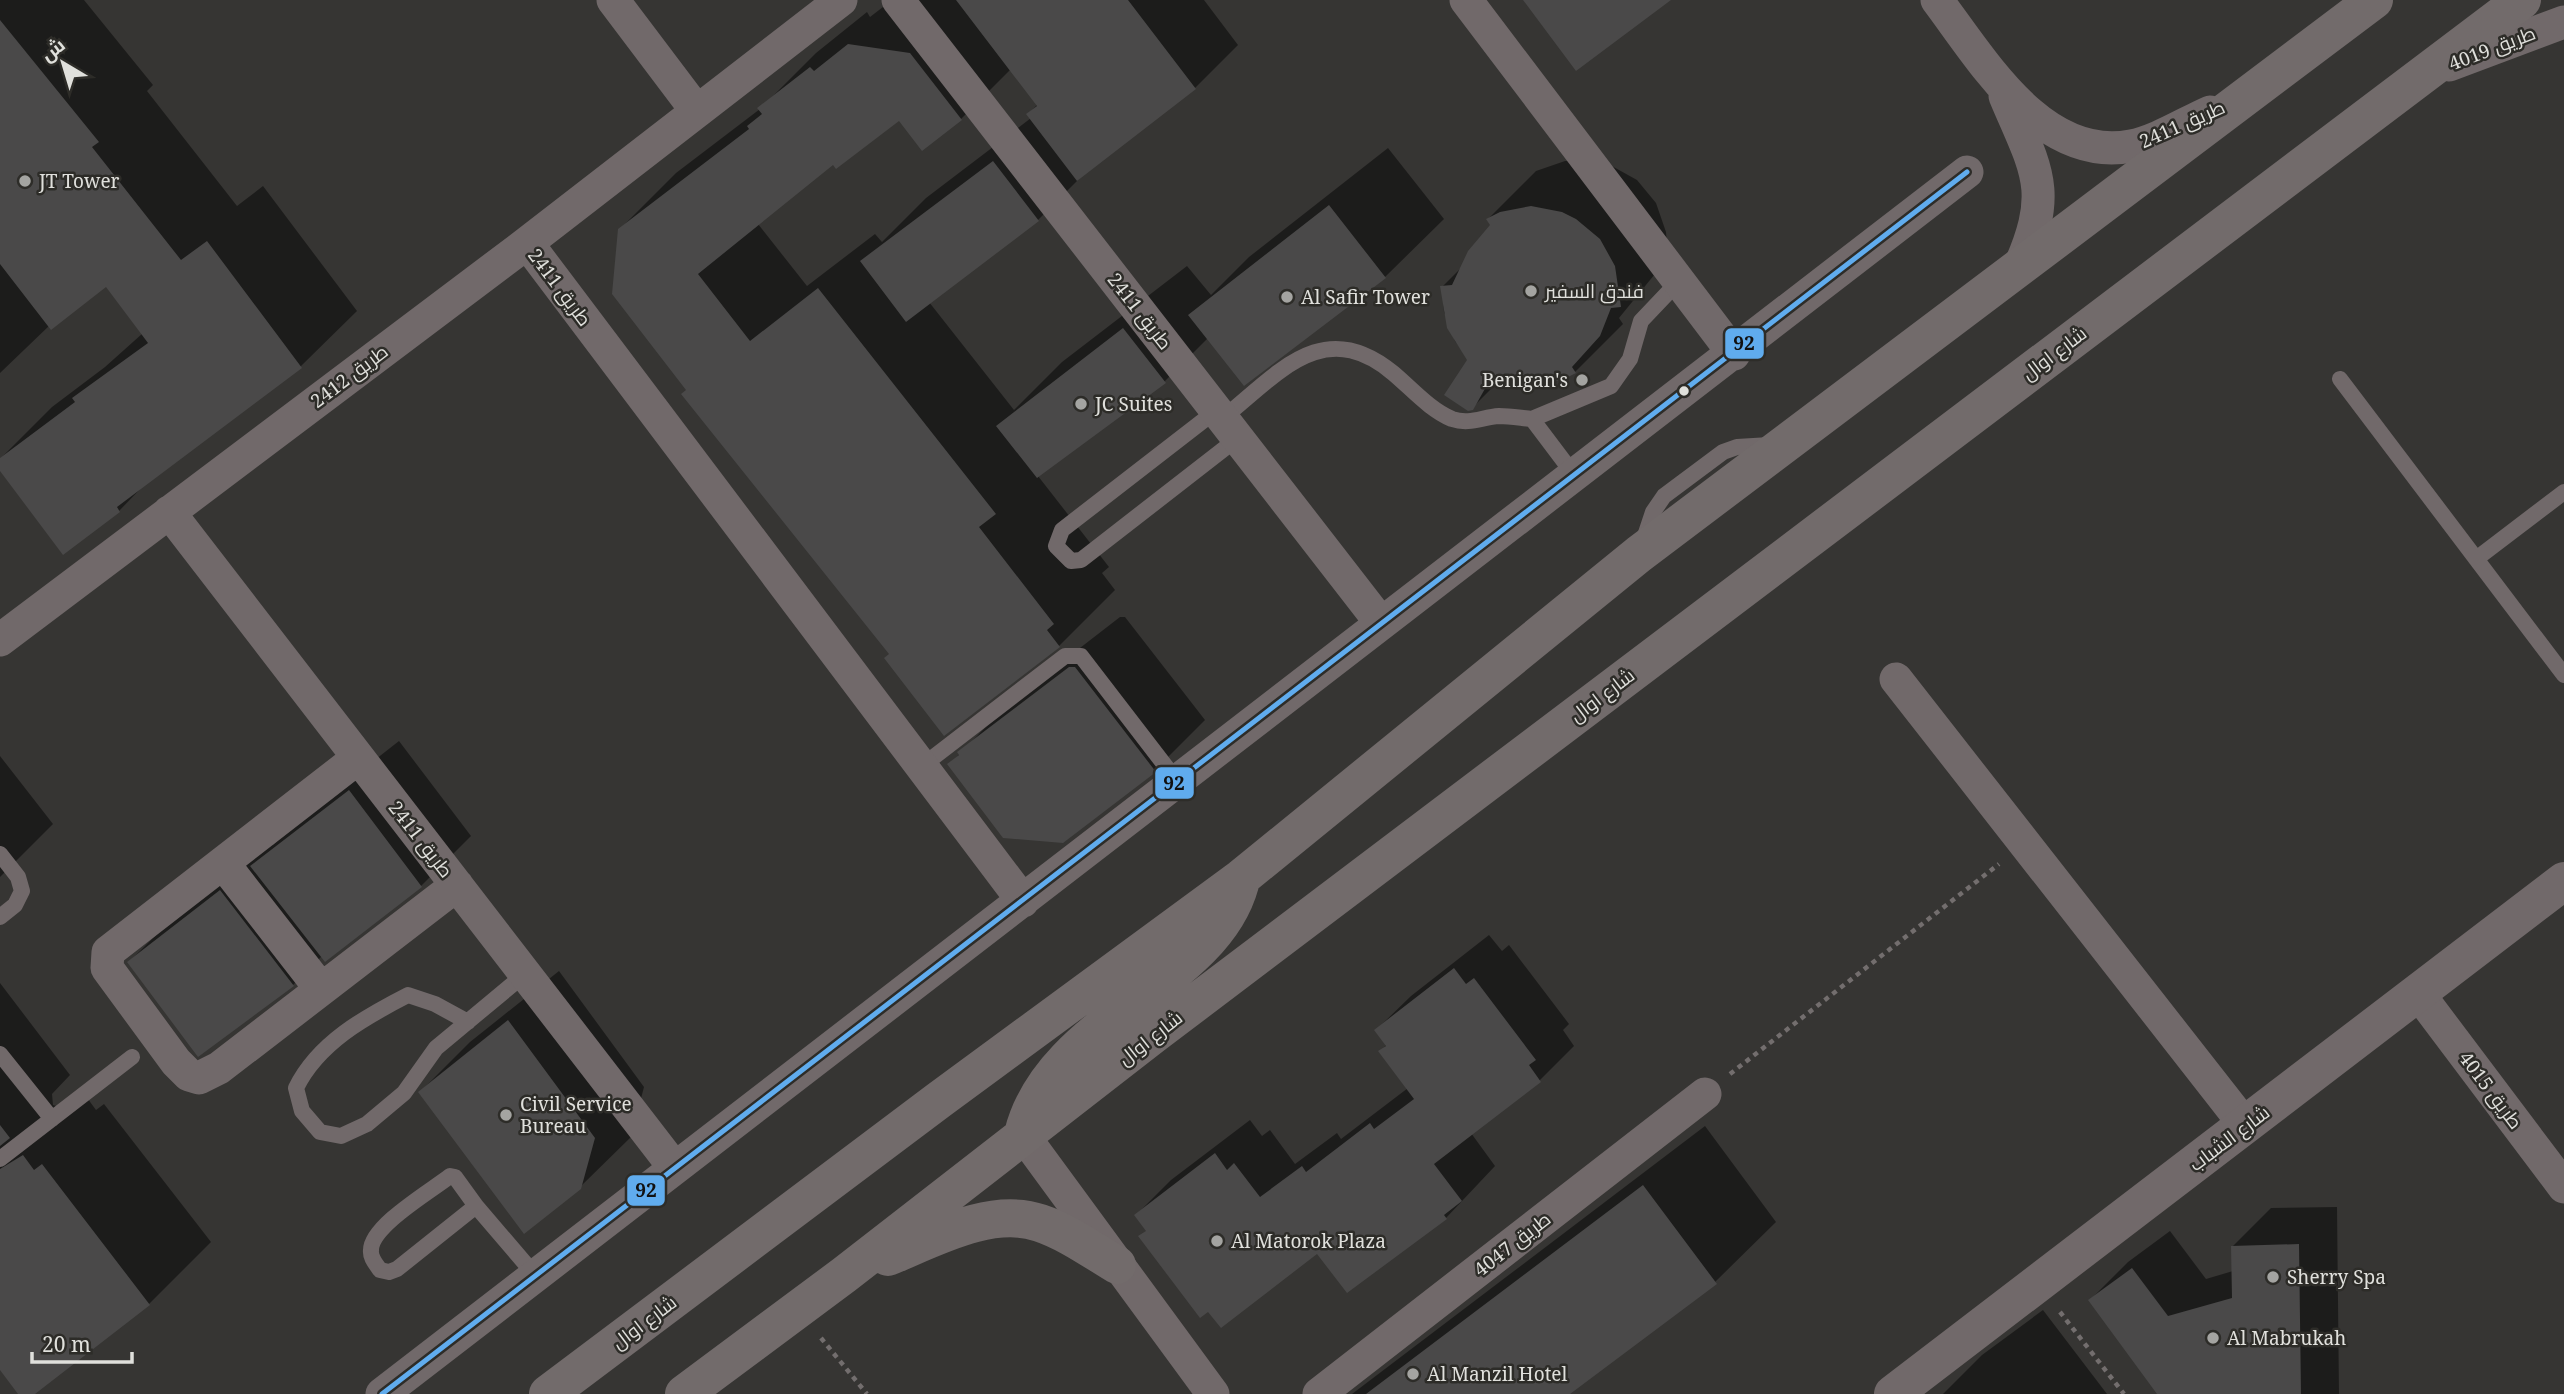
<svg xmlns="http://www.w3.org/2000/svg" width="2564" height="1394" viewBox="0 0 2564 1394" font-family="'Noto Serif',Cairo,serif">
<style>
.shadow{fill:#0007;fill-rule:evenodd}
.building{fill:#4a4949}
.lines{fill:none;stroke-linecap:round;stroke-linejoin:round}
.path{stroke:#736e6e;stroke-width:4.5;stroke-dasharray:5 5;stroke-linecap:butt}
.service{stroke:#71696a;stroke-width:16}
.minor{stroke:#71696a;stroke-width:33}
.tertiary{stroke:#71696a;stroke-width:38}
.secondary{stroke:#726b6b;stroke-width:38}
.bus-1-casing{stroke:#2d2c28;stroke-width:10}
.bus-1{stroke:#60acee;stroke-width:5}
.poi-dot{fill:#a4a4a1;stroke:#2d2c28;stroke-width:2.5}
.bus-dot{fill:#e0e0dc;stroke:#2d2c28;stroke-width:2.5}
.labels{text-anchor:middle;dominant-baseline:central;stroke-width:5;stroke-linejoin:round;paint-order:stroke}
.street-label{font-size:19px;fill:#e0e0dc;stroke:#2d2c28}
.poi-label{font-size:19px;fill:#e0e0dc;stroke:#2d2c28;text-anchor:start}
.line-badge{stroke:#2d2c28;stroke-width:2.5}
.pale-badge-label{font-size:19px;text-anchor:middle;font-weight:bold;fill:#111}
</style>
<rect width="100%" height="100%" fill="#363533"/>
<!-- shadow -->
<path class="shadow" d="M0,0h84l69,85 -6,6 90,115 26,-20 94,125 -56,55 -153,115 -29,30 -119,-43v-9l52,-52 53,-40 38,-34 -37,-48 -56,40 -50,48z
M892,0h312l34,45 -43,43 -110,85 -47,47 -109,82 85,108 48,-48 125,-96 24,29 38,-38 139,-109 56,71 -59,58 -177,61 -43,43 -127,95 71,91 -7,6 13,17 -56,56 -115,87 -54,-79 -202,-265 -69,-159 57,-57 84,-64 56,-56 51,-41 3,5zM1011,69l27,35 -10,10 3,4 -105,80 -44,44 -7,-8 -68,52 -49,-62 75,-62 66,-44 62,1z
M1565,161h31l14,4 27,15 19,23 10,29 2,26 -49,60 4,6 -48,48 -14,6h-59l-30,30 -3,-48 -14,-19 -11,-29 -2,-25 22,-22 29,-40 -5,-6 48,-48z
M1120,617h5l80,103 -50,50 -93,71 -113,-76 60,-62z
M399,741l72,95 -50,50 -99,70 -29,29 -95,69 -69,-92 50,-50 91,-71 3,4 29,-28z
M0,756l53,68 -53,53z
M1489,935l13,16 7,-6 60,79 -6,6 11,16 -34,34 -69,53 24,33 -49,52 -128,33 -182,-36 35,-35 79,-60 12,16 8,-6 25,34 42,-31 4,6 67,-51 -28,-36 7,-8 -11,-14 35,-34z
M559,971l85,116 -13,50 -51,50 -160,-95 50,-50z
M0,983l70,92 -18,19 1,11 12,4 20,-14 11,15 8,-6 107,138 -62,62 -117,90h-11l-21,-27z
M1705,1126l71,96 -61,60 -148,112h-215z
M2337,1207l2,187h-180l-69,-94 38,-38 42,-31 36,48 27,-8v-25l38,-38z
M2043,1310l64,84h-164l39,-39z"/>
<!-- building -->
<path class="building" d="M956,0h172l68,89 -119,92 -51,-67 11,-8z
M1523,0h148l-95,71z
M0,20l99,122 -7,5 89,113 26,-19 95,127 -185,139 3,5 -57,43 -63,-84v-13l75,-56 -3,-4 76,-55 -42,-56 -55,43 -51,-66z
M848,44l62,9 52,67 -40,31 -23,-30 -63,48 -3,-4 -135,109 52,67 68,-53 178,226 -17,13 75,97 -7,6 13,17 -116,89 -60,-78 5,-4 -208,-260 5,-4 -74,-96 6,-65 131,-100 -2,-3 15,-12 -5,-6 53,-41 4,4z
M993,161l46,60 -133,101 -46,-61z
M1329,205l57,73 -142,108 -56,-71z
M1531,206l31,6 14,7 24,20 15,27 6,41 -10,1 -11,28 -28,31 4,6 -14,7 -30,5 -41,-7 -18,32 -5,1 -24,-16 23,-35 -20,-32 -7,-42 12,-1 16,-34 22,-26 -4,-6 14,-7z
M1123,328l43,55 -129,95 -41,-52z
M1069,667h6l81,105 -93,71 -60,-5 -56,-74 12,-9 -2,-3z
M349,790l73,97 -97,75 -75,-96z
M220,890l74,96 -96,71 -71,-95z
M1454,968l12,16 8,-6 62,82 -7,5 12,17 -107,82 28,37 -18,14 3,4 -100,74 -30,-39 -96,74 -13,-16 -8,6 -62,-82 8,-5 -12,-16 81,-62 12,17 7,-7 26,34 42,-31 4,6 64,-49 4,6 40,-30 -36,-48 8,-5 -12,-16z
M508,1020l87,118 -14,51 -57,45 -106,-142z
M0,1125l10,13 -10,8z
M23,1155l11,15 8,-6 108,141 -115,89h-17l-18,-24v-201z
M1643,1185l74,99 -147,110h-204z
M2299,1244l2,150h-144l-69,-94 44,-32 36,48 64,-18 -1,-52z"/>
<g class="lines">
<!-- path -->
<path class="path" d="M1730,1074l269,-210
M2060,1312l64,82
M821,1338l46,56"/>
<!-- service -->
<path class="service" d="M2340,379l224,296
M1217,410l-155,120 -6,16 15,15 10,-1 157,-122
M1223,418c55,-44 100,-103 170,-45 18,15 37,37 59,46 18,6 30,-2 47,-3 11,0 22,2 33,3l43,57
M1532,419l79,-33 19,-27 11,-38 38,-40
M1644,539l9,-27 11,-16 59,-44 14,-5 33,-2
M2476,559l88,-67
M922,766l143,-110h16l96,125
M0,854l18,23 4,14 -7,14 -15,12
M468,1022l-33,-18 -27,-9c-43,22 -90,48 -112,93l6,23 18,21 21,4 26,-12 37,-31 32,-45 89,-74
M0,1054l52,65
M0,1159l132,-102
M476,1206l-21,-29 -5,-1c-19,15 -79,50 -79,74 -1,8 5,14 9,20l9,2 8,-3 79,-63 59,69"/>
<!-- minor -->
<path class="minor" d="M613,0l83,110
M898,0l483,623
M1466,0l268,354
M1937,0c46,61 105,163 194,146 26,-5 54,-23 79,-34
M2449,65l115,-43
M2005,96c31,74 49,93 14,172
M527,243l496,658
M169,512l505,655
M0,640l527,-397 314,-243
M1896,679l349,446
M358,758l-250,194 -1,16 69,94 13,13 10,3 20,-10 238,-183
M223,863l98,126
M2418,993l146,194
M1023,1135l190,259
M382,1394l1585,-1222
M1319,1394l386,-300"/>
<!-- tertiary -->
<path class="tertiary" d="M1893,1394l671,-513"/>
<!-- secondary -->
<path class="secondary" d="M1023,1134c29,-116 189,-147 217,-250
M888,1257c44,-18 103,-51 152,-34 27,9 52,27 77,42
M548,1394l391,-294 302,-222 398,-324 735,-554
M684,1394l160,-119 309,-240 1369,-1035"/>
<defs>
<path id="bus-1" d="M382,1394l1585,-1222"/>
</defs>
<!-- bus-1 casing -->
<use href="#bus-1" class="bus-1-casing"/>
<!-- bus-1 -->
<use href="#bus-1" class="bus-1"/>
</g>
<!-- markers -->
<g class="poi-dot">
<circle cx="25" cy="181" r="7"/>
<circle cx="1531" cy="291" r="7"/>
<circle cx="1287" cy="297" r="7"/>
<circle cx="1582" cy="380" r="7"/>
<circle cx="1081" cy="404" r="7"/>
<circle cx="506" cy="1115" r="7"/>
<circle cx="1217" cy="1241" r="7"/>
<circle cx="2273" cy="1277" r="7"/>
<circle cx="2213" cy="1338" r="7"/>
<circle cx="1413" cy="1374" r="7"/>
</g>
<circle class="bus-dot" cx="1684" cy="391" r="6"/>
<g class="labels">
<!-- street labels -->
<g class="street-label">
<text transform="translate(2492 48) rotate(-21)">طريق 4019</text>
<text transform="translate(2182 124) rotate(-24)">طريق 2411</text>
<text transform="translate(560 287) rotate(53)">طريق 2411</text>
<text transform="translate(1140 311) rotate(52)">طريق 2411</text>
<text transform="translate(2054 353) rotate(-37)">شارع اوال</text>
<text transform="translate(349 376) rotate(-37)">طريق 2412</text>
<text transform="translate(1602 695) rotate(-37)">شارع اوال</text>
<text transform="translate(421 839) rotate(52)">طريق 2411</text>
<text transform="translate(1150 1038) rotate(-38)">شارع اوال</text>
<text transform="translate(2491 1090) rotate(53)">طريق 4015</text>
<text transform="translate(2229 1138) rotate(-37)">شارع الشباب</text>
<text transform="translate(1512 1244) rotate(-38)">طريق 4047</text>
<text transform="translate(644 1322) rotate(-37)">شارع اوال</text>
</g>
<!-- poi labels -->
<g class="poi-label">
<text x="39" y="181">JT Tower</text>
<text x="1545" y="291">فندق السفير</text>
<text x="1301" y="297">Al Safir Tower</text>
<text x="1568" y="380" text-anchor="end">Benigan's</text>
<text x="1095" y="404">JC Suites</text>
<text x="520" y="1104">Civil Service<tspan x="520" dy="22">Bureau</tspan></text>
<text x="1231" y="1241">Al Matorok Plaza</text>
<text x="2287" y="1277">Sherry Spa</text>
<text x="2227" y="1338">Al Mabrukah</text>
<text x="1427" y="1374">Al Manzil Hotel</text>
</g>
</g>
<g class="line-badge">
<rect x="1724" y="327" width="41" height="33" rx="7" fill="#60acee"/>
<rect x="1154" y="766" width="41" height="34" rx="7" fill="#60acee"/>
<rect x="626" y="1174" width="40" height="33" rx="7" fill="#60acee"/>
</g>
<g class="pale-badge-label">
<text x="1744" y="350">92</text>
<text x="1174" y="790">92</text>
<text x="646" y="1197">92</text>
</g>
<!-- north arrow -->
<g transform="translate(63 63) rotate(322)" stroke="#2d2c28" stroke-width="5" paint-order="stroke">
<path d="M0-5L12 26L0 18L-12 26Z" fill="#e0e0dc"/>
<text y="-10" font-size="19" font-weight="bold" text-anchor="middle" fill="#e0e0dc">ش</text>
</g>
<!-- scale -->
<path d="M32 1352v10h100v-10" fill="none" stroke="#e0e0dc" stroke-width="3.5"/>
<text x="42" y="1352" font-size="21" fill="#e0e0dc" stroke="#2d2c28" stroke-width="5" paint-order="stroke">20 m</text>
</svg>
